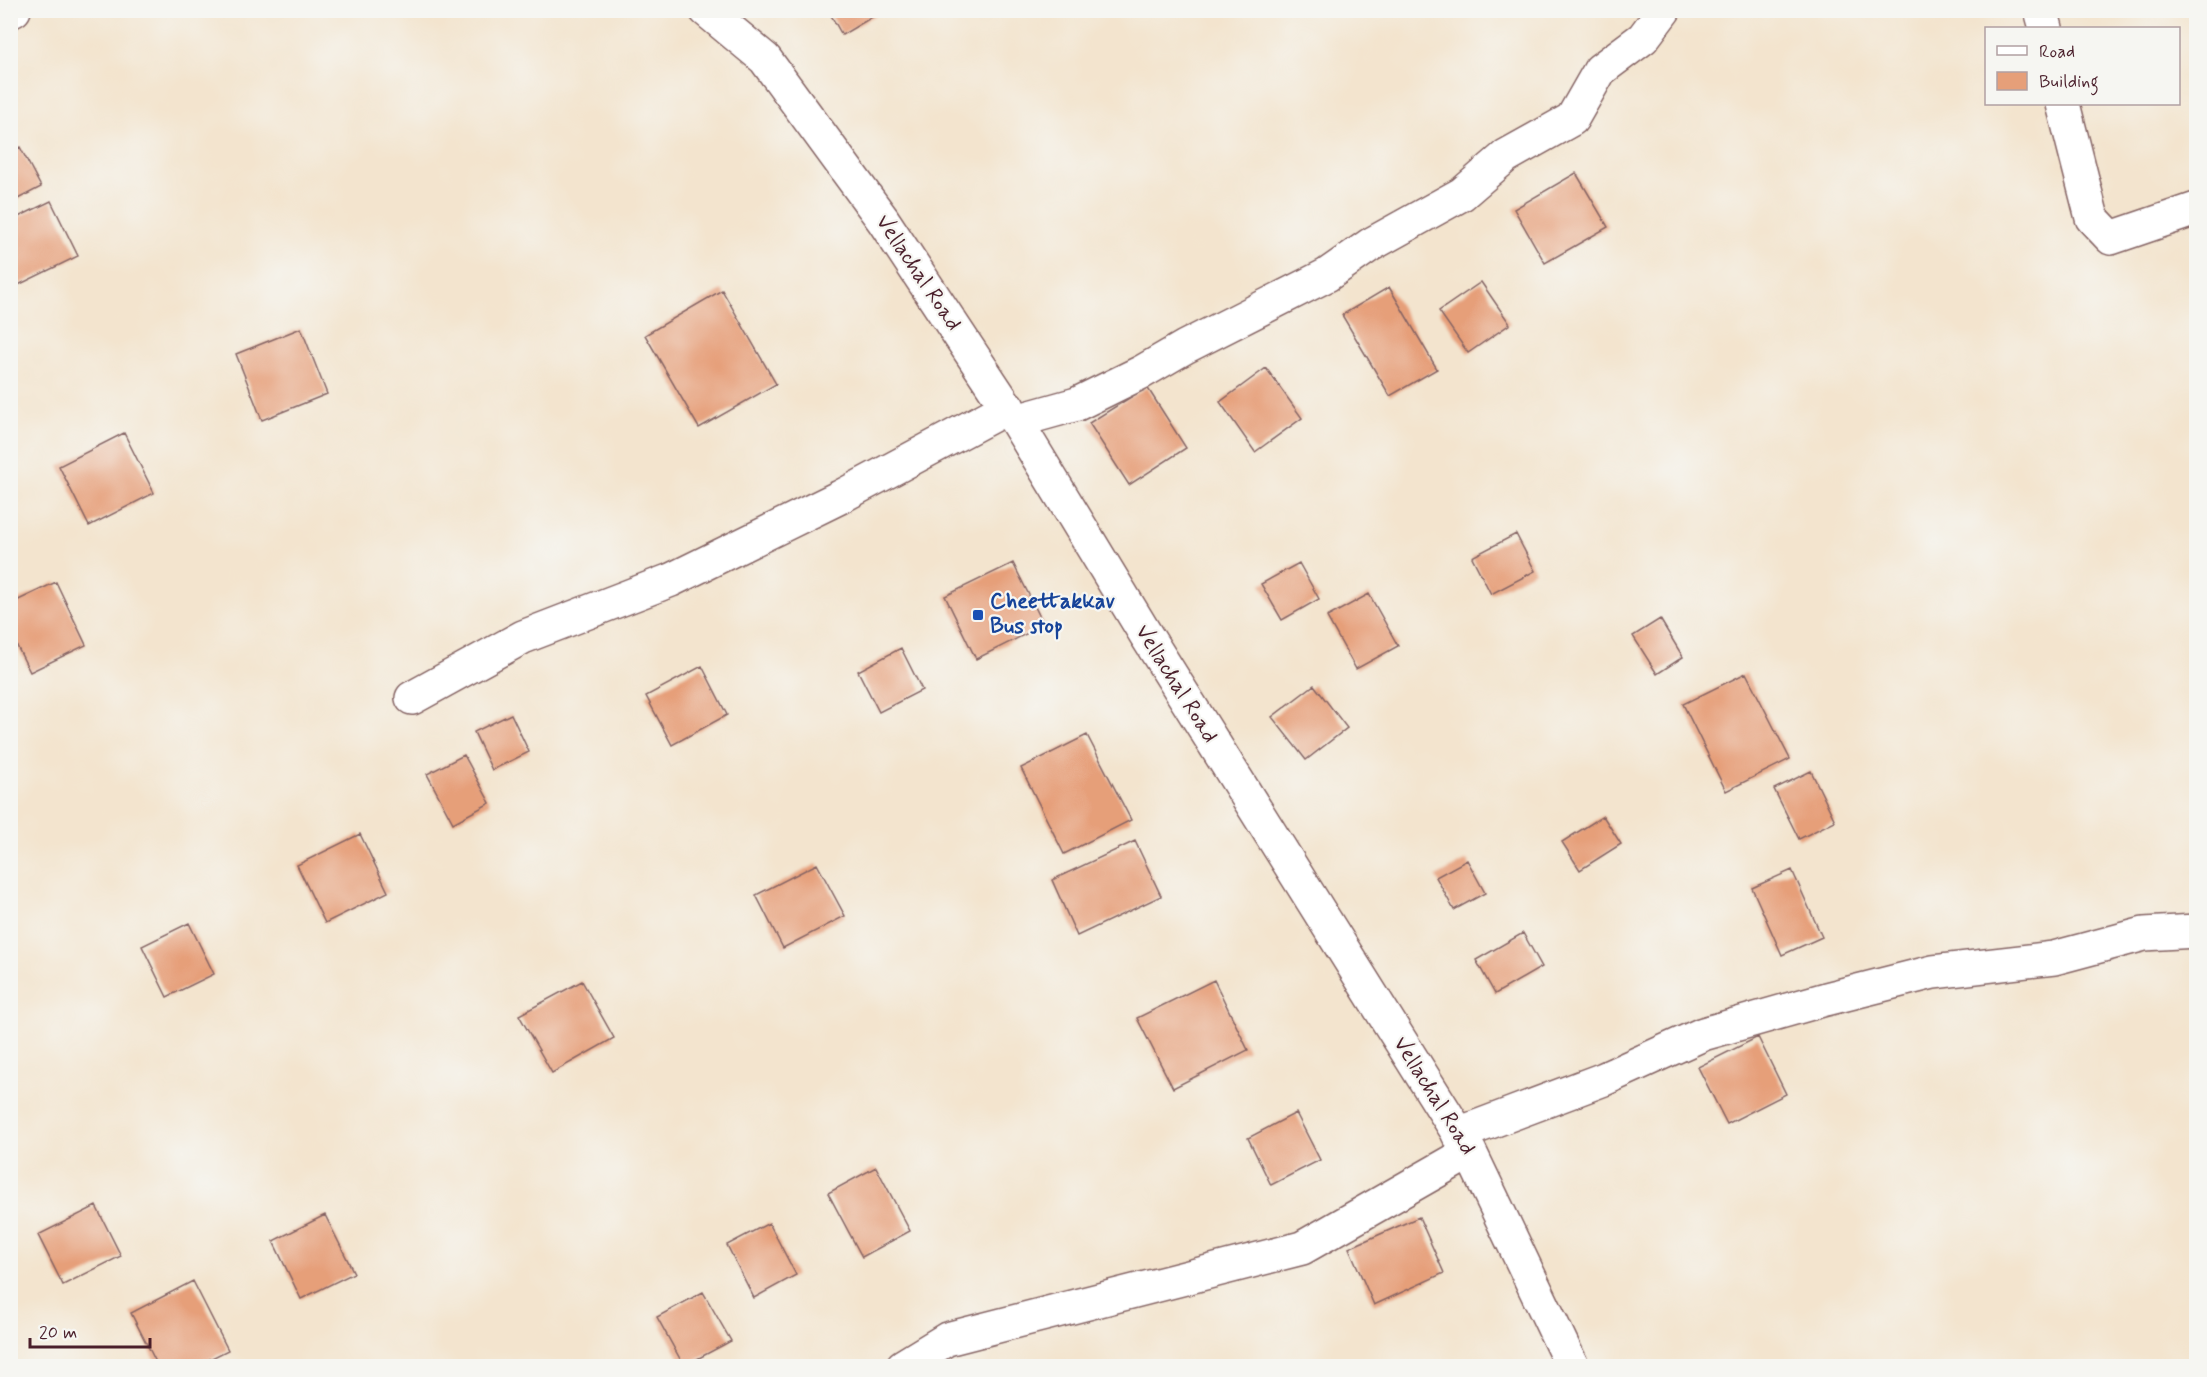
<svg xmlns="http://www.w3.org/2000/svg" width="2207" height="1377" viewBox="0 0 2207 1377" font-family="Mynerve,sans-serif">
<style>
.building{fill:#e69f79}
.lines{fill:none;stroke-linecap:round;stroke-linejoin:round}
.minor-casing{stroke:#856464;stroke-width:36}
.minor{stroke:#fff;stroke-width:33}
.transit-dot{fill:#1a4fb4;stroke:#f6f6f2;stroke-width:2}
.labels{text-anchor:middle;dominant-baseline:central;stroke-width:4.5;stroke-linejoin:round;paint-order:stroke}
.street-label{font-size:22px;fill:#4a1f2b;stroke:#f6f6f2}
.transit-label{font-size:22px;font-weight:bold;fill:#164399;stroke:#f6f6f2;text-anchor:start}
</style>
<rect width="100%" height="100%" fill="#f6f6f2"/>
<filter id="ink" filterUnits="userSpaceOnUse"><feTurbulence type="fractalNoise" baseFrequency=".0167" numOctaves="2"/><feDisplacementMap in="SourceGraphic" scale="12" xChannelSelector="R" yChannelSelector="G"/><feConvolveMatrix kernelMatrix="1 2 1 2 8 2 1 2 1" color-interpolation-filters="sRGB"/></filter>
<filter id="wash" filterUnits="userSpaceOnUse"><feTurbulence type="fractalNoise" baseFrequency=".008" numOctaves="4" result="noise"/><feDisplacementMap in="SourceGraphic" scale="24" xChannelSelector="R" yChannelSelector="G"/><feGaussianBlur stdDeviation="1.35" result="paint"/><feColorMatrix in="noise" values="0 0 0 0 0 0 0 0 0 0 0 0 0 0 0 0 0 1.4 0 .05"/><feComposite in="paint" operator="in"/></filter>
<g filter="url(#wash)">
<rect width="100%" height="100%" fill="#f3e4ce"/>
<g id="blocks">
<!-- building -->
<path class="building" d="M828,10h56l-42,25z
M20,147l21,40 -31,16v-51z
M1576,173l32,54 -63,36 -31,-54z
M51,201l27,55 -68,33v-68z
M1481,282l29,42 -42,29 -29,-42z
M1389,287l48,82 -47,27 -48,-81z
M722,290l54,94 -77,44 -54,-93z
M301,328l26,66 -65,26 -26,-66z
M1266,368l36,50 -47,34 -35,-50z
M1147,387l39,61 -57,37 -40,-62z
M124,433l30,60 -65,33 -30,-60z
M1516,534l19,37 -44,23 -19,-37z
M1013,563l31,62 -68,34 -31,-63z
M1299,563l20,36 -37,21 -21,-36z
M56,582l30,63 -56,27 -20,-40v-28z
M1369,594l29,52 -42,23 -29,-52z
M1660,619l23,38 -26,17 -24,-38z
M901,648l21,42 -43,22 -21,-41z
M702,666l25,49 -55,30 -26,-49z
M1746,673l44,86 -64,32 -43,-87z
M1314,685l33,43 -41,32 -34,-43z
M511,714l18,38 -37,18 -18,-38z
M1087,735l44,85 -67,34 -43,-86z
M464,755l26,48 -37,20 -26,-49z
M1811,771l24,50 -36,18 -25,-50z
M1603,816l18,28 -41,26 -18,-28z
M360,834l28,58 -63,31 -28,-58z
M1135,841l26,55 -84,40 -25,-56z
M1467,860l18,33 -31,17 -18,-33z
M817,864l28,52 -62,32 -27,-53z
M1792,870l30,67 -40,18 -30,-67z
M189,923l25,51 -47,23 -25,-51z
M1523,933l19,34 -47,27 -19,-34z
M1214,980l34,70 -75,38 -36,-70z
M582,981l32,57 -62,35 -33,-58z
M1758,1037l28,57 -59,30 -29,-57z
M1296,1113l24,47 -49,25 -23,-47z
M876,1167l34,64 -48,26 -34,-64z
M96,1206l25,50 -58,29 -25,-50z
M325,1215l29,58 -53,26 -28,-58z
M1419,1217l25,56 -70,32 -25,-57z
M769,1223l27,52 -42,23 -27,-53z
M193,1281l35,69 -32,16h-38l-27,-53z
M703,1292l28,49 -47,25 -27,-49z"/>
</g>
</g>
<g filter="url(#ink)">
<use href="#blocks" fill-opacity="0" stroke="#856464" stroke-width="1.5"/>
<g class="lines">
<defs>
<path id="minor" d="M706,10l59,49 118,161 133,201 130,214 324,517 102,214
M2041,10l5,18
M10,12l4,-2
M2063,104l29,114 19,20 85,-29
M1016,421l61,-17 65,-32 43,-25 142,-72 43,-30 92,-51 44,-38 66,-37 28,-49 43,-32 21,-28
M412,698l111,-61 148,-57 169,-83 168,-90
M1458,1134l146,-55 99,-45 123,-35 107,-27 121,-14 90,-24 52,-3
M903,1366l44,-27 355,-91 168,-96"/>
</defs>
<!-- minor casing -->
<use href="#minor" class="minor-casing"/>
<!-- minor -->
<use href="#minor" class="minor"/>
</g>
</g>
<!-- markers -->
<rect class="transit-dot" x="972" y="609" width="12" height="12" rx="3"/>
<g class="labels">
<!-- street labels -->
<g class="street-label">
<text transform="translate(918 273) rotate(56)">Vellachal Road</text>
<text transform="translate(1176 684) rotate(58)">Vellachal Road</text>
<text transform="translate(1434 1096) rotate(58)">Vellachal Road</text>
</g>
<!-- transit labels -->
<g class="transit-label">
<text x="990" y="602">Cheettakkav<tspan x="990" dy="25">Bus stop</tspan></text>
</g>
</g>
<!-- margin -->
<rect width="2207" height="1377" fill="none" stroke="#f6f6f2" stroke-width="36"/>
<!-- legend -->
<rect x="1985" y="27" width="195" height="78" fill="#f6f6f2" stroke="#b1a0a2" stroke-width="1.5"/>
<rect x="1997" y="46" width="30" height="9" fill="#ffffff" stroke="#b1a0a2" stroke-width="1.5"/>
<text x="2039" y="57" font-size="18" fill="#4a1f2b">Road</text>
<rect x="1997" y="72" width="30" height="18" fill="#e69f79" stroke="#b1a0a2" stroke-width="1.5"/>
<text x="2039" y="87" font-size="18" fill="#4a1f2b">Building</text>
<!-- scale -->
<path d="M30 1338v9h120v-9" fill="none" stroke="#4a1f2b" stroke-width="3"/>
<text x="39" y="1338" font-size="18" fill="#4a1f2b" stroke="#f6f6f2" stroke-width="4.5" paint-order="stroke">20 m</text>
</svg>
